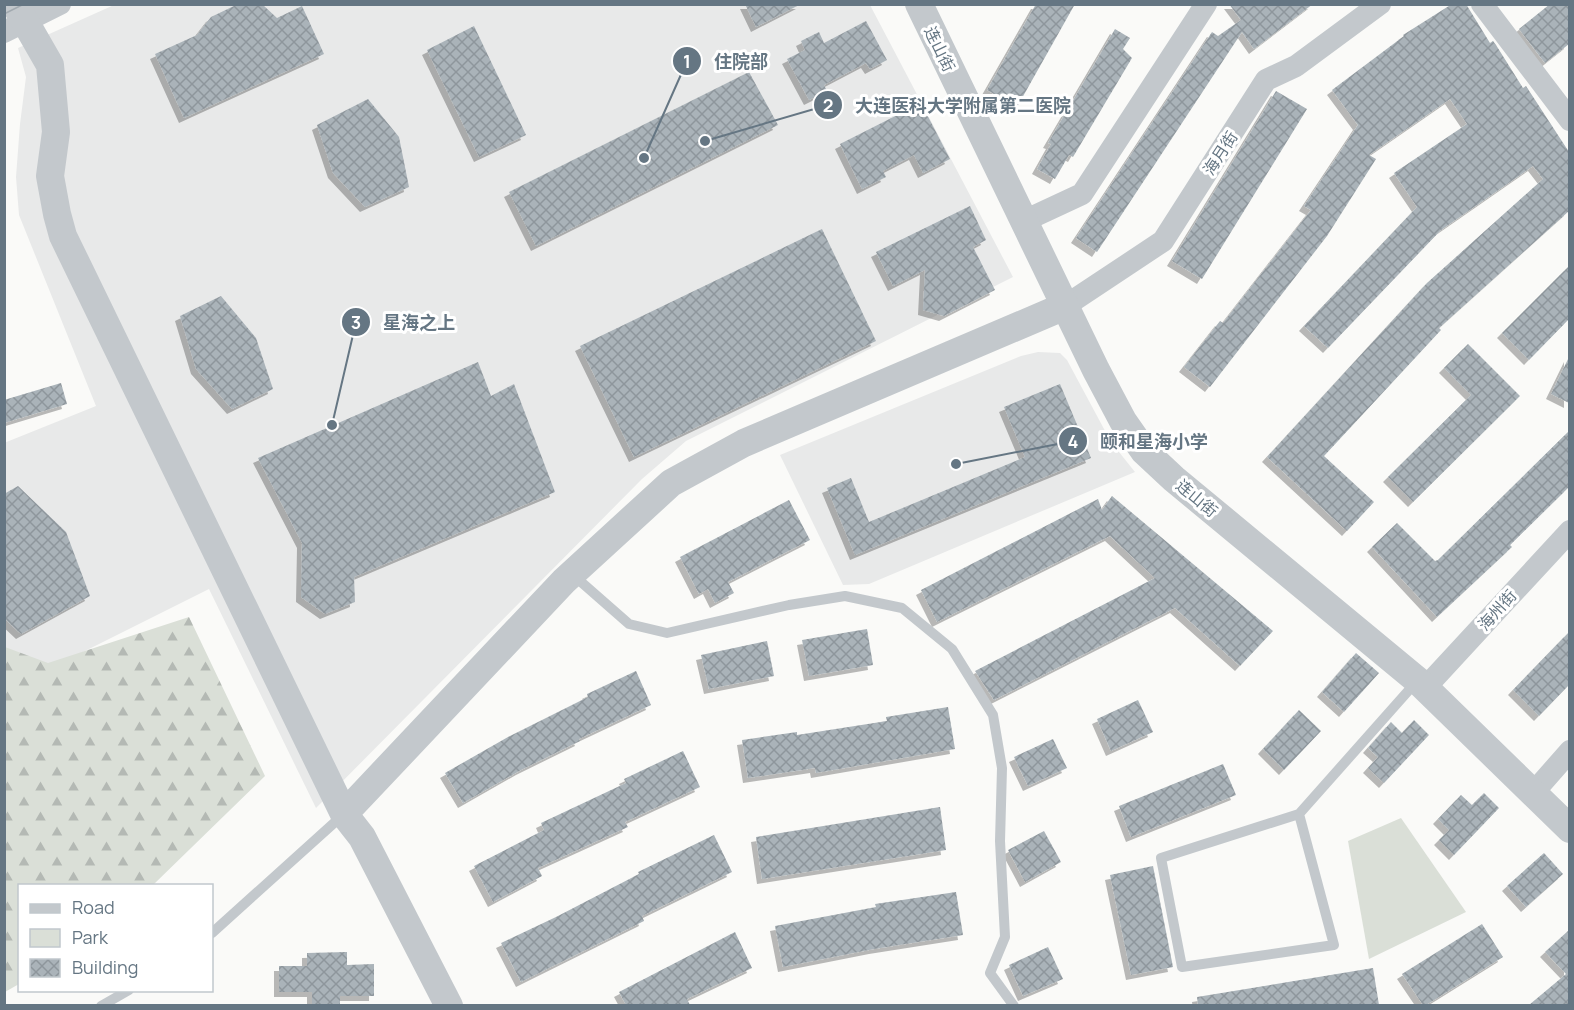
<svg xmlns="http://www.w3.org/2000/svg" width="1574" height="1010" viewBox="0 0 1574 1010" font-family="Manrope,'Noto Sans SC',sans-serif">
<style>
.built{fill:#e8e9e9}
.forest{fill:url(#forest-firs)}
.green{fill:#dadfd7}
.building{fill:url(#building-cross-hatch);filter:url(#shadow)}
.lines{fill:none;stroke-linecap:round;stroke-linejoin:round}
.service{stroke:#c3c8cc;stroke-width:10}
.minor{stroke:#c3c8cc;stroke-width:22}
.tertiary{stroke:#c3c8cc;stroke-width:28}
.tram{stroke:#a2aab0;stroke-width:1.5}
.labels{text-anchor:middle;dominant-baseline:central;stroke-width:6;stroke-linejoin:round;paint-order:stroke}
.street-label{font-size:16px;fill:#657683;stroke:#fff}
.leader{fill:none;stroke:#657683;stroke-width:2}
.callout-dot{fill:#657683;stroke:#fff;stroke-width:2}
.mark-label{font-size:18px;text-anchor:middle;font-weight:bold;fill:#fff}
.callout-label{font-size:18px;text-anchor:middle;font-weight:bold;fill:#657683;stroke:#fff;stroke-width:6;stroke-linejoin:round;paint-order:stroke}
</style>
<defs>
<pattern id="forest-firs" width="22" height="20" patternUnits="userSpaceOnUse" patternTransform="scale(1.5)"><rect width="22" height="20" fill="#dadfd7"/><path d="M5 1l3.5 6h-7zM16 11l3.5 6h-7z" fill="#b4b9b4"/></pattern>
<pattern id="building-cross-hatch" width="8" height="8" patternUnits="userSpaceOnUse" patternTransform="scale(1.5)"><rect width="8" height="8" fill="#aab3b9"/><path d="M0 0l8 8M0 8l8-8" fill="none" stroke="#8e969c"/></pattern>
<filter id="shadow"><feDropShadow dx="-5" dy="5" stdDeviation="0" flood-color="#0004"/></filter>
</defs>
<rect width="100%" height="100%" fill="#fafaf8"/>
<!-- built -->
<path class="built" d="M114,5h756l143,272 -327,164 -44,38 -326,329 -107,-219 -188,94 -16,-14 -1,-226 92,-37 -77,-191 -3,-38 4,-53 6,-47 -8,-29z
M1038,352l22,1 7,7 44,82 24,30 -266,112 -26,1 -63,-130 241,-99z"/>
<!-- forest -->
<path class="forest" d="M189,617l76,159 -112,109 -133,1 -1,98 -14,8v-345l43,16z"/>
<!-- green -->
<path class="green" d="M1401,818l65,94 -97,47 -21,-118z"/>
<!-- building -->
<path class="building" d="M745,4h56l-45,23z
M1036,4h39l-58,103 -30,-17z
M1229,4h84l-59,45 -12,-17 -145,220 -21,-14 136,-206 6,4 23,-16z
M1452,4h14l24,39 3,-2 3,4 27,43 3,-2 43,66v59l-130,117 2,2 -117,126 50,46 -27,29 -80,-74 160,-174 116,-104 -10,-13 -92,64 -113,118 -24,-22 113,-119 -23,-34 73,-49 -17,-25 -81,56 7,4 -49,77 -117,151 -26,-20 36,-46 3,2 88,-113 -7,-4 54,-81 -26,-35 72,-54 -1,-1z
M1550,4h19v40l-24,19 -26,-34z
M236,5h27l14,13 25,-12 22,48 -140,64 -29,-64 42,-19 14,-18z
M866,21l21,39 -17,9 -4,-6 -42,22 3,6 -18,9 -22,-41 18,-9 -4,-9 18,-9 5,11z
M474,26l52,109 -47,22 -52,-107z
M1115,29l15,9 -7,11 9,9 -59,99 -4,-2 -14,24 -18,-10 14,-25 -3,-1z
M749,72l29,53 -242,121 -27,-54z
M1276,91l31,18 -105,170 -30,-18z
M368,99l31,38 10,50 -44,20 -32,-34 -16,-48z
M921,103l29,56 -27,14 -9,-18 -31,16 3,6 -24,12 -22,-45z
M970,206l16,34 -13,7 22,43 -51,26 -21,-6 2,-40 -32,16 -17,-34z
M822,229l54,112 -242,116 -54,-111z
M1569,266v53l-40,41 -27,-27z
M221,296l35,42 17,51 -41,20 -36,-40 -16,-53z
M1468,344l52,52 -107,106 -25,-25 83,-82 -27,-27z
M1569,357v46l-18,-9z
M478,362l13,34 23,-12 41,108 -201,85 1,25 -30,12 -24,-17 1,-54 -44,-85z
M61,383l6,21 -63,19v-23z
M1060,384l31,74 -236,97 -28,-67 24,-10 18,44 156,-65 -21,-50z
M1569,431v56l-59,58 2,2 -75,70 -65,-70 25,-24 38,38 3,-1z
M18,486l48,46 24,64 -69,38 -17,-16v-124z
M1112,496l161,135 -33,35 -65,-58 -181,92 -19,-29 180,-93 -45,-42 -173,86 -16,-32 177,-91 4,11z
M789,500l21,40 -82,42 6,11 -19,10 -7,-14 -9,5 -19,-37z
M867,629l6,36 -64,11 -7,-36z
M1569,632v53l-30,31 -26,-26z
M767,641l7,35 -65,13 -8,-34z
M1356,653l23,20 -35,39 -22,-20z
M636,671l15,34 -72,34 1,2 -59,29 -58,33 -18,-30 63,-36 80,-40 -1,-3z
M1138,700l15,32 -42,19 -14,-32z
M948,707l7,42 -139,24 -1,-5 -67,10 -6,-38 55,-8v3l90,-14 -1,-4z
M1299,710l22,21 -37,39 -21,-21z
M1414,720l15,15 -45,48 -16,-15 10,-11 -10,-9 23,-26 11,11z
M1053,739l14,29 -39,18 -14,-29z
M683,751l17,36 -75,35 3,5 -90,41 4,8 -49,26 -19,-36 70,-36 -3,-7 85,-40 -2,-4z
M1223,764l13,31 -105,42 -12,-31z
M1484,793l15,15 -45,47 -15,-15 10,-10 -11,-11 23,-24 11,10z
M940,807l6,43 -184,29 -6,-42z
M1044,831l17,31 -36,20 -17,-32z
M714,835l18,37 -90,44 2,5 -123,61 -20,-39 55,-26 83,-43 -1,-2z
M1544,853l19,21 -37,33 -19,-21z
M1153,866l20,101 -42,8 -21,-100z
M956,892l7,43 -89,14 -91,18 -8,-41 101,-19 -1,-3z
M1482,924l21,33 -77,48h-3l-21,-31z
M1569,930v75h-40l37,-31 -21,-22z
M735,932l17,36 -65,31 3,6h-64l-7,-13z
M1048,947l15,32 -40,17 -14,-31z
M347,952v13l27,-1v32h-34v8h-28v-12h-33v-26h28v-13z
M1373,968l6,37h-181l-1,-8z"/>
<g class="lines">
<!-- service -->
<path class="service" d="M572,574l57,50 38,9 122,-28 56,-9 57,12 50,41 41,66 9,53 -2,73 5,96 -15,36 24,33
M1299,814l35,131 -152,22 -21,-109 138,-44 118,-133
M212,933l132,-119
M101,1006l28,-16"/>
<!-- minor -->
<path class="minor" d="M1482,4l88,116
M4,32l56,-28
M1024,221l58,-27 124,-190
M1065,306l98,-65 103,-161 30,-14 84,-62
M1425,688l145,-157
M1533,793l37,-42"/>
<!-- tertiary -->
<path class="tertiary" d="M15,4l35,61 6,67 -6,44 7,38 6,22 281,578 18,23 87,169
M919,4l177,366 27,51 21,30 30,28 243,201 153,149
M344,814l220,-233 107,-98 73,-40 321,-137"/>
<!-- tram -->
<path class="tram" d="M4,14l20,-10"/>
</g>
<g class="labels">
<!-- street labels -->
<g class="street-label">
<text transform="translate(940 49) rotate(64)">连山街</text>
<text transform="translate(1220 153) rotate(-57)">海月街</text>
<text transform="translate(1197 498) rotate(40)">连山街</text>
<text transform="translate(1497 610) rotate(-48)">海州街</text>
</g>
</g>
<!-- callouts -->
<path class="leader" d="M644 158L687 61M705 141L828 105M332 425L356 322M956 464L1073 441"/>
<g class="callout-dot">
<circle cx="644" cy="158" r="6"/>
<circle cx="705" cy="141" r="6"/>
<circle cx="332" cy="425" r="6"/>
<circle cx="956" cy="464" r="6"/>
<circle cx="687" cy="61" r="15"/>
<circle cx="828" cy="105" r="15"/>
<circle cx="356" cy="322" r="15"/>
<circle cx="1073" cy="441" r="15"/>
</g>
<g class="mark-label">
<text x="687" y="68">1</text>
<text x="828" y="112">2</text>
<text x="356" y="329">3</text>
<text x="1073" y="448">4</text>
</g>
<g class="callout-label">
<text x="741" y="68">住院部</text>
<text x="963" y="112">大连医科大学附属第二医院</text>
<text x="419" y="329">星海之上</text>
<text x="1154" y="448">颐和星海小学</text>
</g>
<!-- border -->
<rect width="1574" height="1010" fill="none" stroke="#657683" stroke-width="12"/>
<!-- legend -->
<rect x="18" y="884" width="195" height="108" fill="#ffffff" stroke="#c1c8cd" stroke-width="1.5"/>
<rect x="30" y="904" width="30" height="9" fill="#c3c8cc" stroke="#c1c8cd" stroke-width="1.5"/>
<text x="72" y="914" font-size="18" fill="#657683">Road</text>
<rect x="30" y="929" width="30" height="18" fill="#dadfd7" stroke="#c1c8cd" stroke-width="1.5"/>
<text x="72" y="944" font-size="18" fill="#657683">Park</text>
<rect x="30" y="959" width="30" height="18" fill="url(#building-cross-hatch)" stroke="#c1c8cd" stroke-width="1.5"/>
<text x="72" y="974" font-size="18" fill="#657683">Building</text>
</svg>
